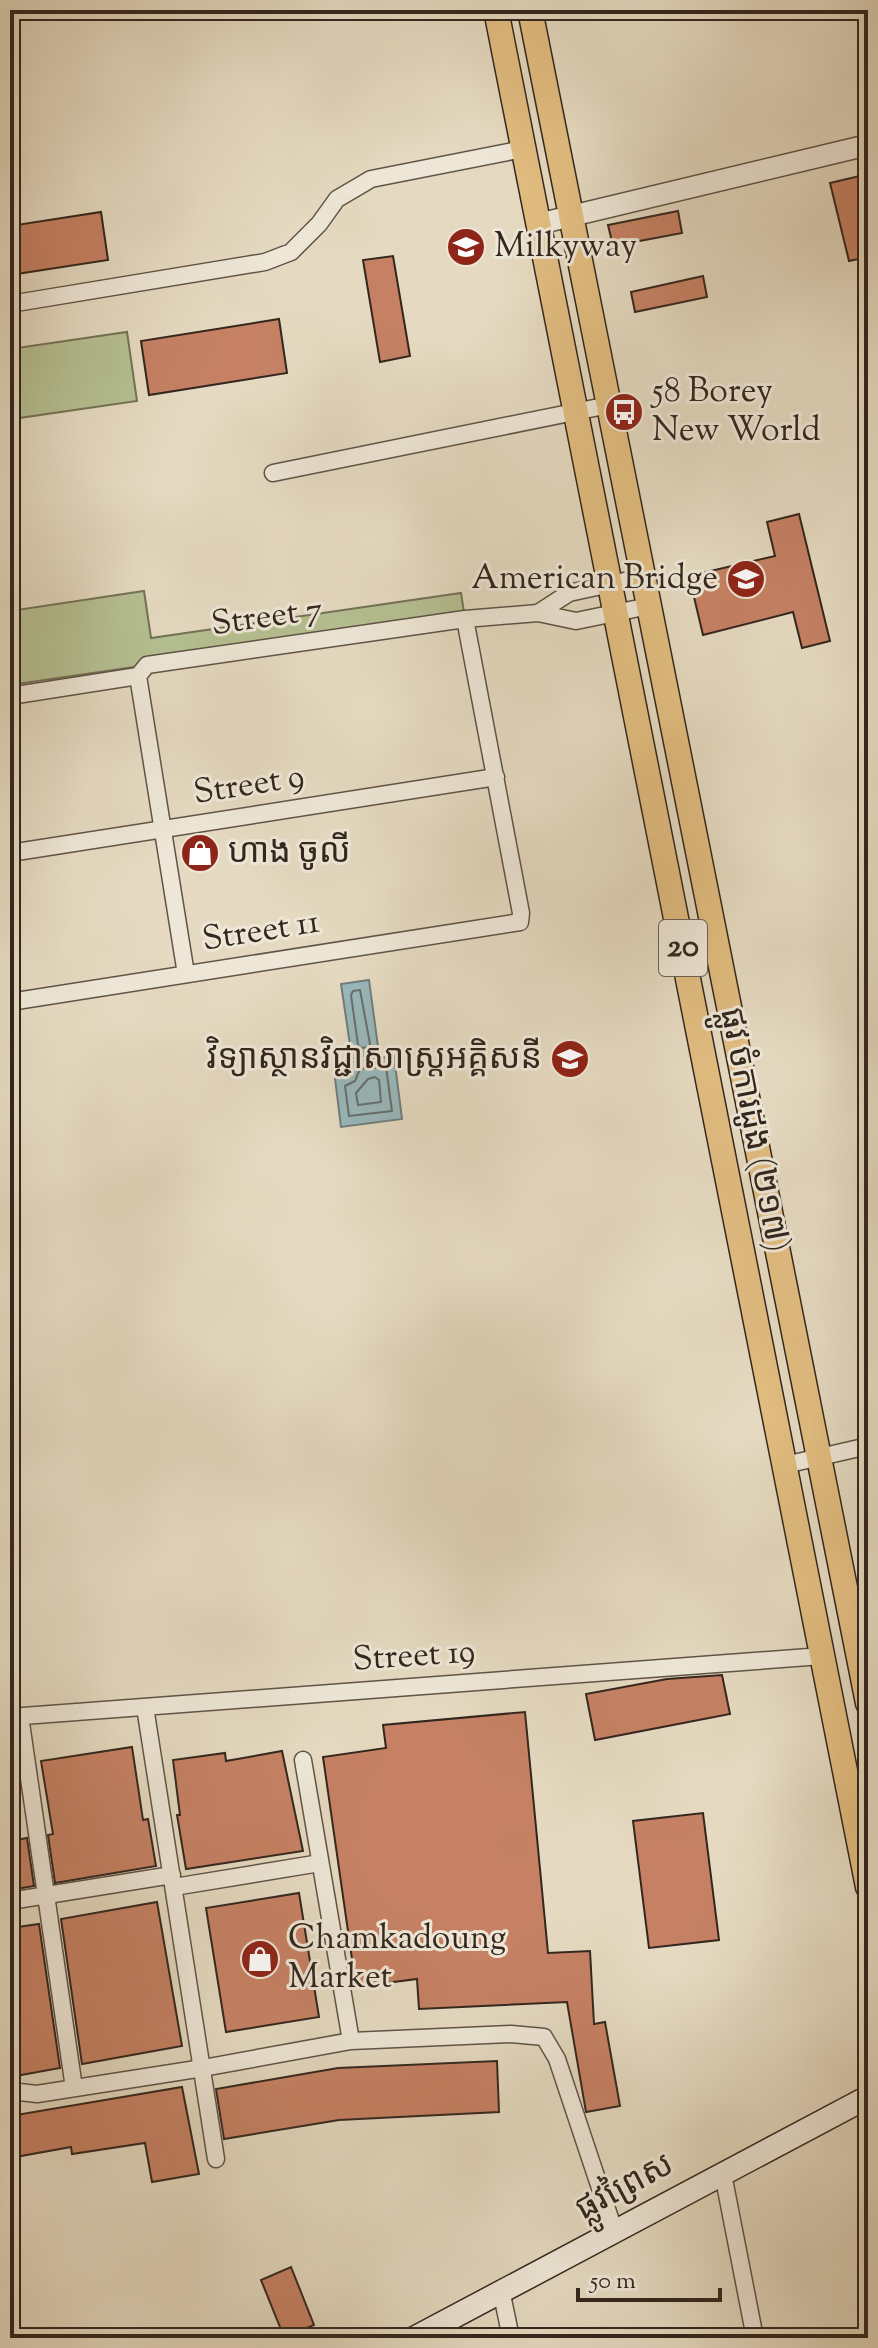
<svg xmlns="http://www.w3.org/2000/svg" width="878" height="2348" viewBox="0 0 878 2348" font-family="'Sorts Mill Goudy','Noto Sans Khmer',serif">
<style>
.green{fill:#b5c092;stroke:#747358;stroke-width:2}
.water{fill:#99b8bc;stroke:#707e7d;stroke-width:2}
.lines{fill:none;stroke-linecap:round;stroke-linejoin:round}
.shore{stroke:#666f6d;stroke-width:2}
.building{fill:#c68164;stroke:#33261e;stroke-width:2}
.minor-casing{stroke:#605347;stroke-width:19}
.tertiary-casing{stroke:#605347;stroke-width:23}
.secondary-casing{stroke:#33261e;stroke-width:25}
.primary-casing{stroke:#33261e;stroke-width:27}
.minor{stroke:#eee7d7;stroke-width:16}
.tertiary{stroke:#eee7d7;stroke-width:20}
.secondary{stroke:#eee7d7;stroke-width:22}
.primary{stroke:#e2bd80;stroke-width:24}
.labels{text-anchor:middle;dominant-baseline:central;stroke-width:6;stroke-linejoin:round;paint-order:stroke}
.shield{fill:#eee7d7;stroke:#6b6056;stroke-width:2}
.shield-label{font-size:32px;font-weight:bold;fill:#33261e}
.poi-label{font-size:34px;fill:#33261e;stroke:#eee7d7;text-anchor:start}
.street-label{font-size:34px;fill:#33261e;stroke:#eee7d7}
</style>
<rect width="100%" height="100%" fill="#e5dac1"/>
<filter id="stains"><feTurbulence type="fractalNoise" baseFrequency=".0025" numOctaves="4"/><feColorMatrix values="0 0 0 0 .2 0 0 0 0 .09 0 0 0 0 .02 0 0 0 .5 -.17"/></filter>
<radialGradient id="worn" r=".72"><stop offset=".6" stop-color="#630" stop-opacity="0"/><stop offset="1" stop-color="#630" stop-opacity=".3"/></radialGradient>
<!-- green -->
<path class="green" d="M127,332l10,69 -118,17 -9,-69z
M144,591l7,47 310,-45 4,26 -455,66v-74z"/>
<!-- water -->
<path class="water" d="M369,980l10,74 -27,4 -11,-74z
M394,1056l8,63 -61,8 -6,-49 15,-2 -2,-14z"/>
<g class="lines">
<!-- shore -->
<path class="shore" d="M360,990l10,54 -2,3 -6,1 -4,-3 -7,-50 2,-4z
M386,1067l6,44 -43,5 -4,-30 10,-5 5,-12z
M375,1077l4,3 2,22 -23,3 -2,-12 12,-14z"/>
</g>
<!-- building -->
<path class="building" d="M868,174v83l-19,4 -19,-78z
M678,211l4,22 -69,13 -5,-21z
M101,212l7,48 -98,15v-49z
M393,256l17,100 -30,6 -17,-102z
M703,276l4,21 -72,15 -4,-20z
M279,319l8,54 -138,22 -8,-54z
M799,514l31,127 -28,7 -9,-36 -90,23 -14,-59 86,-20 -8,-34z
M722,1675l8,39 -135,26 -9,-46 81,-15z
M525,1712l23,241 42,-2 4,73 11,-2 15,84 -34,6 -19,-110 -148,7 -2,-30 -61,8 -33,-230 63,-9 -3,-23z
M132,1747l11,73 5,-1 8,47 -101,17 -7,-48 5,-1 -12,-73z
M282,1751l21,100 -117,18 -9,-54h3l-7,-55 52,-7 1,8z
M703,1813l16,127 -70,8 -16,-127z
M27,1838l7,48 -24,4v-49z
M299,1893l20,124 -93,15 -20,-124z
M157,1902l25,144 -100,18 -21,-145z
M39,1924l21,144 -50,9v-149z
M497,2061l2,51 -160,8 -115,19 -8,-50 122,-21z
M182,2087l17,87 -47,8 -7,-39 -73,11 -1,-7 -61,11v-42z
M291,2267l23,58 -30,12 -23,-57z"/>
<g class="lines">
<defs>
<path id="minor" d="M10,304l255,-42 26,-10 28,-28 18,-25 34,-20 152,-30
M273,473l336,-68
M538,613l31,-20 74,-16
M138,676l48,298
M10,696l128,-20 9,-11 318,-46 73,-6 38,8 73,-15
M10,853l486,-76
M10,1002l510,-80 1,-9 -56,-294
M785,1465l83,-19
M145,1707l71,452
M20,1716l54,372
M10,1717l812,-61
M303,1760l48,281
M174,1887l146,-24
M10,1901l162,-26
M10,2091l27,3 166,-26 148,-27 160,-7 33,3 13,22 58,174
M723,2174l32,164
M501,2290l10,48"/>
<path id="tertiary" d="M538,224l330,-79"/>
<path id="secondary" d="M414,2338l454,-241"/>
<path id="primary" d="M496,10l372,1877
M530,10l338,1693"/>
</defs>
<!-- minor casing -->
<use href="#minor" class="minor-casing"/>
<!-- tertiary casing -->
<use href="#tertiary" class="tertiary-casing"/>
<!-- secondary casing -->
<use href="#secondary" class="secondary-casing"/>
<!-- primary casing -->
<use href="#primary" class="primary-casing"/>
<!-- minor -->
<use href="#minor" class="minor"/>
<!-- tertiary -->
<use href="#tertiary" class="tertiary"/>
<!-- secondary -->
<use href="#secondary" class="secondary"/>
<!-- primary -->
<use href="#primary" class="primary"/>
</g>
<!-- icons -->
<defs>
<symbol id="school-disc" viewBox="-11 -11 22 22"><circle r="9.5" fill="#8f2418" stroke="#eee7d7"/><path d="M0-5L7-2L0 1L-7-2ZM-4 1L0 2.5L4 1V4Q0 6-4 4Z" fill="#fff"/></symbol>
<symbol id="bus-disc" viewBox="-11 -11 22 22"><circle r="9.5" fill="#8f2418" stroke="#eee7d7"/><path d="M-5-6H5V4H4V6H2V4H-2V6H-4V4H-5ZM-3.5-4V0h7V-4ZM-3.5 1.2v1.5H-2V1.2ZM2 1.2v1.5H3.5V1.2Z" fill="#fff"/></symbol>
<symbol id="shop-disc" viewBox="-11 -11 22 22"><circle r="9.5" fill="#8f2418" stroke="#eee7d7"/><path d="M-5-2.5h2.3a2.7 3.5 0 0 1 5.4 0H5L5.5 6h-11ZM-1.5-2.5h3a1.5 2.3 0 0 0-3 0Z" fill="#fff"/></symbol>
</defs>
<g fill-rule="evenodd">
<use href="#school-disc" x="444" y="225" width="44" height="44"/>
<use href="#bus-disc" x="602" y="390" width="44" height="44"/>
<use href="#school-disc" x="724" y="557" width="44" height="44"/>
<use href="#shop-disc" x="178" y="831" width="44" height="44"/>
<use href="#school-disc" x="548" y="1037" width="44" height="44"/>
<use href="#shop-disc" x="238" y="1937" width="44" height="44"/>
</g>
<g class="labels">
<!-- shield labels -->
<rect class="shield" x="659" y="920" width="48" height="56" rx="6"/>
<g class="shield-label">
<text x="683" y="948">20</text>
</g>
<!-- poi labels -->
<g class="poi-label">
<text x="494" y="247">Milkyway</text>
<text x="652" y="392">58 Borey<tspan x="652" dy="39">New World</tspan></text>
<text x="718" y="579" text-anchor="end">American Bridge</text>
<text x="228" y="853">ហាង ចូលី</text>
<text x="542" y="1059" text-anchor="end">វិទ្យាស្ថានវិជ្ជាសាស្រ្តអគ្គិសនី</text>
<text x="288" y="1939">Chamkadoung<tspan x="288" dy="39">Market</tspan></text>
</g>
<!-- street labels -->
<g class="street-label">
<text transform="translate(267 618) rotate(-8)">Street 7</text>
<text transform="translate(249 786) rotate(-9)">Street 9</text>
<text transform="translate(261 932) rotate(-9)">Street 11</text>
<text transform="translate(753 1130) rotate(79)">ផ្លូវ ចំការដូង (២១៧)</text>
<text transform="translate(414 1657) rotate(-4)">Street 19</text>
<text transform="translate(625 2188) rotate(-28)">ផ្លូវព្រៃស</text>
</g>
</g>
<!-- margin -->
<rect width="878" height="2348" fill="none" stroke="#e5dac1" stroke-width="40"/>
<rect x="12" y="12" width="854" height="2324" fill="none" stroke="#33261e" stroke-width="4"/>
<rect x="20" y="20" width="838" height="2308" fill="none" stroke="#33261e" stroke-width="2"/>
<!-- scale -->
<path d="M578 2288v12h142v-12" fill="none" stroke="#33261e" stroke-width="4"/>
<text x="590" y="2288" font-size="24" fill="#33261e" stroke="#eee7d7" stroke-width="6" paint-order="stroke">50 m</text>
<rect width="100%" height="100%" filter="url(#stains)"/>
<rect width="100%" height="100%" fill="url(#worn)"/>
</svg>
